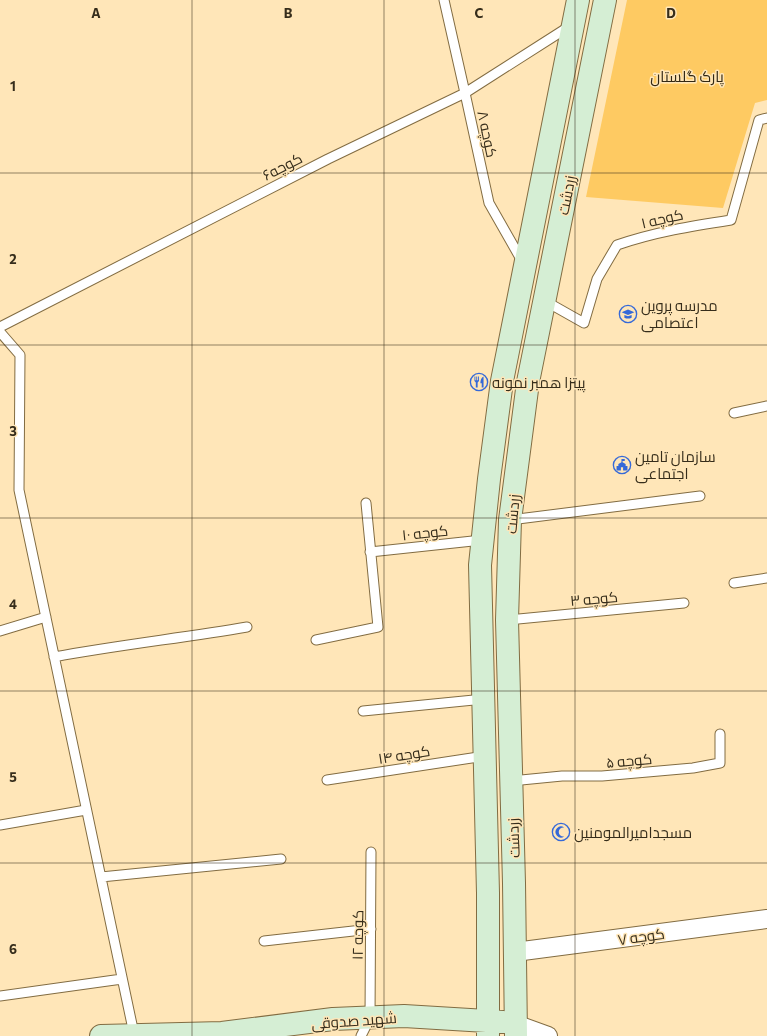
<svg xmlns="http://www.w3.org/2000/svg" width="767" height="1036" viewBox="0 0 767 1036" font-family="Commissioner,Cairo,sans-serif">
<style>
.green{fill:#feca62}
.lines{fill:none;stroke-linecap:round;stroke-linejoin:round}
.lane-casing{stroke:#826c42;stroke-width:11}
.street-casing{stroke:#826c42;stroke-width:20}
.secondary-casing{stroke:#826c42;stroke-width:24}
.lane{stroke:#fff;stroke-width:9}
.street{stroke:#fff;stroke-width:18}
.secondary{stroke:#d5eed4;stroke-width:22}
.grid{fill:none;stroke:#362d1b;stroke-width:1;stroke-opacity:0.55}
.labels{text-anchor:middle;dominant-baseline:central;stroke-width:3;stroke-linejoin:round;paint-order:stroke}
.park-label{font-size:15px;fill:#332812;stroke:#ffe6b8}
.street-label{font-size:15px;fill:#362d1b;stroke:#ffe6b8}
.poi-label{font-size:15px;fill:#362d1b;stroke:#ffe6b8;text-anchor:start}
.grid-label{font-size:13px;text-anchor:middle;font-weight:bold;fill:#362d1b;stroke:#ffe6b8;stroke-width:3;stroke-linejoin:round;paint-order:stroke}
</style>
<rect width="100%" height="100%" fill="#ffe6b8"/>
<!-- green -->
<path class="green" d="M627,0h140v100l-12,3 -32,105 -137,-11z"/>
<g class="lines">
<defs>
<path id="lane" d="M444,0l21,93 24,110 33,58
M545,301l39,22 13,-44 20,-34c38,-13 75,-19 114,-25l28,-100 8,-2
M0,327l328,-168 137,-66 105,-67
M0,332l20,23 -1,135 115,544
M734,413l33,-7
M510,520l190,-24
M370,552l112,-12
M734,583l33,-5
M507,620l177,-17
M0,631l46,-14
M316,640l62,-13 -12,-124
M54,657c64,-12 129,-19 193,-30
M363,711l121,-12
M327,780l158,-24
M511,781l51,-5h40l91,-8 27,-5v-29
M0,825l86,-15
M101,877l180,-18
M264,941l107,-12
M0,996l122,-17
M361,1036l9,-18 1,-166"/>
<path id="street" d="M515,952l252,-33
M515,1024l33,12"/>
<path id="secondary" d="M101,1036l121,-3 111,-14 71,-3 99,6
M488,1036v-143l-8,-328 9,-86 13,-98 76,-381
M516,1036l-2,-153 -7,-263 3,-100 18,-138 77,-382"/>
</defs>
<!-- lane casing -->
<use href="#lane" class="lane-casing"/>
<!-- street casing -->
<use href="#street" class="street-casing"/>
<!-- secondary casing -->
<use href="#secondary" class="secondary-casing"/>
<!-- lane -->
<use href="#lane" class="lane"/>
<!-- street -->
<use href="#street" class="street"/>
<!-- secondary -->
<use href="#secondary" class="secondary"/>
</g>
<!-- grid -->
<path class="grid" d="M192,0v1036M384,0v1036M575,0v1036M0,173h767M0,345h767M0,518h767M0,691h767M0,863h767"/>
<!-- icons -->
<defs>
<symbol id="school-ring" viewBox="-11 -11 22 22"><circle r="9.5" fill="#ffe6b8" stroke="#3569d8" stroke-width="1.5"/><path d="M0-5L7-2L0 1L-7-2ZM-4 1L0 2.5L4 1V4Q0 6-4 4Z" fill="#3569d8"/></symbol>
<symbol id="restaurant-ring" viewBox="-11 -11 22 22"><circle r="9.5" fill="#ffe6b8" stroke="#3569d8" stroke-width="1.5"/><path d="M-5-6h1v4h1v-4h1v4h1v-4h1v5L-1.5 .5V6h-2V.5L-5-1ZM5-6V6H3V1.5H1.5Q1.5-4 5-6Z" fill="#3569d8"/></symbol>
<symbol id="civic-ring" viewBox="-11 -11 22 22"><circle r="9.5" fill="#ffe6b8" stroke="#3569d8" stroke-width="1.5"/><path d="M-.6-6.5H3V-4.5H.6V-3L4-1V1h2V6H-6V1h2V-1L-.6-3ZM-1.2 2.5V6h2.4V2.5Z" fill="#3569d8"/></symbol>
<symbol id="mosque-ring" viewBox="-11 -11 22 22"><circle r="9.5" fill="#ffe6b8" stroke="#3569d8" stroke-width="1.5"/><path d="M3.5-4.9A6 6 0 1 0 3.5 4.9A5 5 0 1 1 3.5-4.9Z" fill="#3569d8"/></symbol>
</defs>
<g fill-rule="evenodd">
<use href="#school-ring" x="618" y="304" width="20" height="20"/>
<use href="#restaurant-ring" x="469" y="372" width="20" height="20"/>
<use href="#civic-ring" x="612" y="455" width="20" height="20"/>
<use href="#mosque-ring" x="551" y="822" width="20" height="20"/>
</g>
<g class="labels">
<!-- park labels -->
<g class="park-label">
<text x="687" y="76">پارک گلستان</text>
</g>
<!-- street labels -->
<g class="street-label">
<text transform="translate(488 134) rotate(78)">کوچه ۸</text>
<text transform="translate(282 166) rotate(-27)">کوچه۶</text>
<text transform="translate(566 195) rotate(-79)">زردشت</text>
<text transform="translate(662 218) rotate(-13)">کوچه ۱</text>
<text transform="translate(512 514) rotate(-85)">زردشت</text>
<text transform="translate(425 532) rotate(-6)">کوچه ۱۰</text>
<text transform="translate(594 598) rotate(-5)">کوچه ۳</text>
<text transform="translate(404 754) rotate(-9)">کوچه ۱۴</text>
<text transform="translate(629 760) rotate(-5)">کوچه ۵</text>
<text transform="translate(513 838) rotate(-92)">زردشت</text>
<text transform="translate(357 935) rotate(-89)">کوچه ۱۲</text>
<text transform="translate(641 936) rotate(-8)">کوچه ۷</text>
<text transform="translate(354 1020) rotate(-4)">شهید صدوقی</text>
</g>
<!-- poi labels -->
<g class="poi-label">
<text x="641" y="305">مدرسه پروین<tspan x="641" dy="17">اعتصامی</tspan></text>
<text x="492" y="382">پیتزا همبر نمونه</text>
<text x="635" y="456">سازمان تامین<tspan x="635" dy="17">اجتماعی</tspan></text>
<text x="574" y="832">مسجدامیرالمومنین</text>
</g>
</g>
<g class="grid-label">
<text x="96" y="18">A</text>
<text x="288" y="18">B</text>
<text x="479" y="18">C</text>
<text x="671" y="18">D</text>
<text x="13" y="91">1</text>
<text x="13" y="264">2</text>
<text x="13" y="436">3</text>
<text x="13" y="609">4</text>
<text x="13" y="782">5</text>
<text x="13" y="954">6</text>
</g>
</svg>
